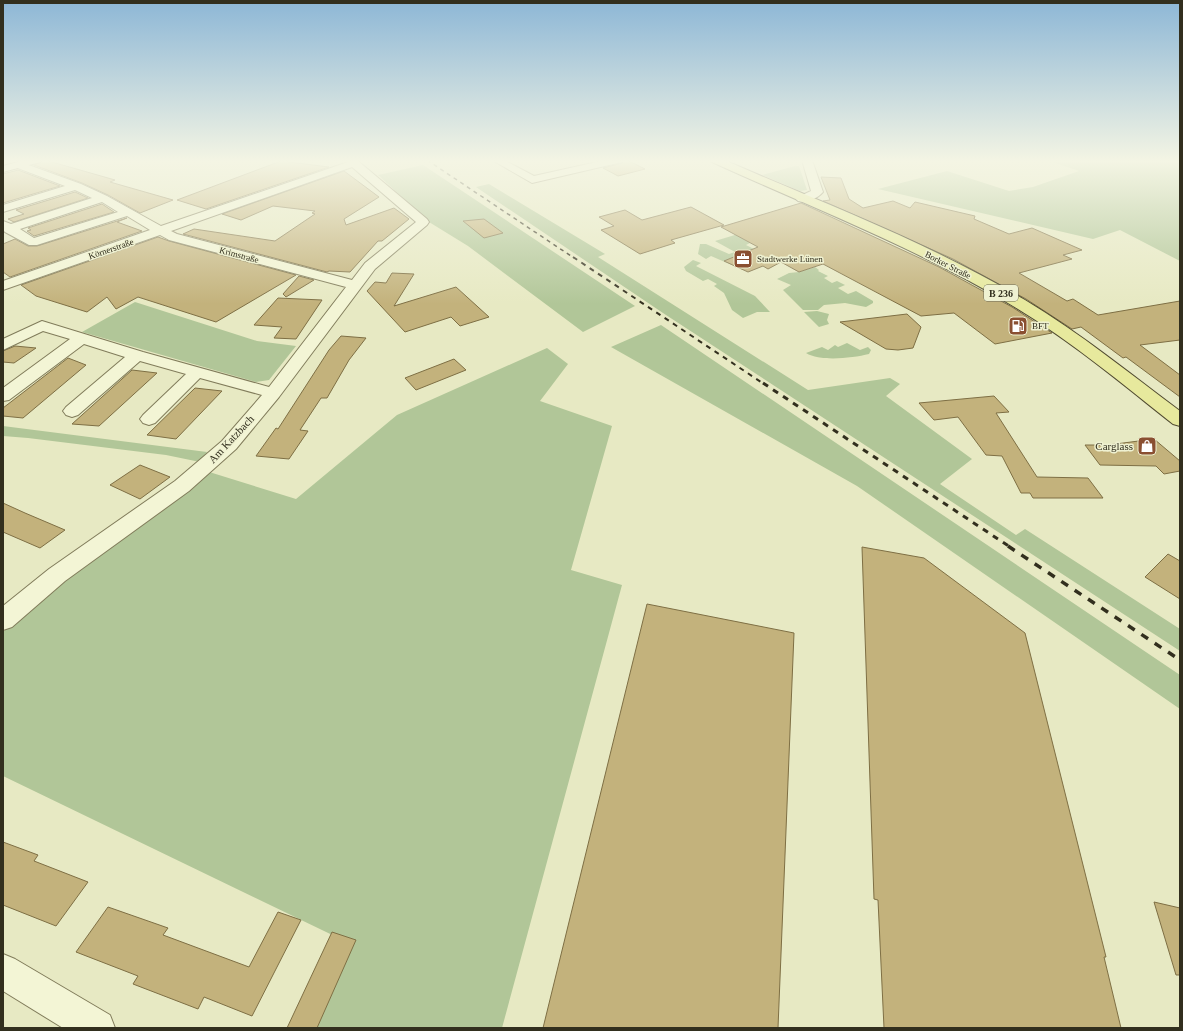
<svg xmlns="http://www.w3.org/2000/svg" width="1183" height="1031" viewBox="0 0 1183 1031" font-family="'Times New Roman',serif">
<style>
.green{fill:#b1c698}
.building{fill:#c3b27c;stroke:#7e6f44}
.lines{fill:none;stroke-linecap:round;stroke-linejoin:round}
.minor-casing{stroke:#817c5b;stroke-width:2}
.secondary-casing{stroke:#635d3f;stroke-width:2}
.primary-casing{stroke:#4f492f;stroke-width:2}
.minor{fill:#f3f5d5;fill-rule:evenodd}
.secondary{fill:#f3f5d5;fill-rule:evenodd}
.primary{fill:#e7e99d;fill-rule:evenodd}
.rail-far3{stroke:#322f1e;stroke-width:1.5;stroke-dasharray:4 4;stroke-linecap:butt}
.rail-far2{stroke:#322f1e;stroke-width:2;stroke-dasharray:5 5;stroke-linecap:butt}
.rail-far1{stroke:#322f1e;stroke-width:3;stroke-dasharray:6 6;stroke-linecap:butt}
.rail{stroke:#322f1e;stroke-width:3.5;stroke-dasharray:8 8;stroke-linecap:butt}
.labels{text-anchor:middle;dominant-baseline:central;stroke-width:3;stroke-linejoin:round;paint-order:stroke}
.far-street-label{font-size:9px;fill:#322f1e;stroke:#eff1d1}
.far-poi-label{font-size:9px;fill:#322f1e;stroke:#eff1d1;text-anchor:start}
.shield{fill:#eff1d1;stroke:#6b6954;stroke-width:1}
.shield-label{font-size:10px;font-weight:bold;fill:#322f1e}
.street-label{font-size:11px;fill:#322f1e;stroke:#eff1d1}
.poi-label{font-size:11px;fill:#322f1e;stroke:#eff1d1;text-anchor:end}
</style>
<rect width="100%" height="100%" fill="#e7e9c3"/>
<!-- green -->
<path class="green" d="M1047,160h133v101l-60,-31 -27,9 -215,-50 69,-18 62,20 24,-4 46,-16z
M423,165l212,141 -52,26 -115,-86 -39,-24 -51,-47z
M795,166h4l8,24 -7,1 -38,-16z
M489,184l116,70 -7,3 210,133 82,-12 10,6 -14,12 86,63 -32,25 76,51 9,-6 155,100v22l-517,-338 -187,-126z
M748,231l-4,8 6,4 -4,2 22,11 -19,-5 -24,10 23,11 -37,-16 -5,3 -8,-5 2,-10h6l23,10 6,-2 -20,-11z
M693,260l8,3 -5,3 59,30 15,16h-13l-14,6 -11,-8 -8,-17 -10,-7 3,-2 -9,-5 -5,2 -17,-10 -2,-4z
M815,267l4,3 -1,1 10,5 -4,2 8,5 5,-2 8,4 -7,3 10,6 8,-3 17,10v2l-7,4 -21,-4 -21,2 -6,5h-15l-20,-20 8,-5 -14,-6 12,-6 10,-1z
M135,302l122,39 39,5 -27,34 -13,2 -174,-50z
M817,311l12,3 -2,6 2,4 -10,3 -15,-15z
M661,325l519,350v34l-323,-223 -246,-139z
M847,343l13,7 8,-3 3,3 -2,4c-17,4 -48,8 -63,-1l16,-6 6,3 7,-5 3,2z
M547,348l21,16 -28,37 72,25 -41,144 51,15 -120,443h-189l38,-84 -348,-168v-144l19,-17 184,-144 90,28 101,-84z
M3,426l204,26 -7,10 -34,-7 -138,-17 -25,-2z"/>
<!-- building -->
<path class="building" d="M45,160l70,20 -5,2 63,18 -33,13 -32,-18 -26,-12 -48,-18z
M624,160h3l18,9 -27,7 -15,-8 19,-5z
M281,161l48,6 -123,42 -29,-9z
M18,170l42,16 -57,17v-29z
M344,171l35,26 -35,22 2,6 48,-17 15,11 -27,22h-4l-28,31 -21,-1 -2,1 -144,-38 11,-5 81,12 40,-27 -3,-1 3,-2 -42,-5 -32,14 -19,-6z
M821,177l20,1 8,21 14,9 30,-7 17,7 5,-6 60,14 -1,3 35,15 23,-6 50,22 -19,5 9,4 -53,14 48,28 6,-2 25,16 82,-14v39l-40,5 40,30v22l-54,-40 -3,1 -42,-31 -9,2 -46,-30 -73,-40 -130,-58 7,-1z
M75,192l13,6 -74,24 -6,-3 16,-5 -8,-4z
M801,203l138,64 73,40 40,26 -57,11 -41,-31 -33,3 -98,-52 -24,8 -18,-10 -13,7 -5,-3 -15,6 -24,-11 34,-14 -37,-20z
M102,204l12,8 -80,24 -7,-5 4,-1 -3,-2z
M691,207l33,18 -53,15 4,3 -35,11 -39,-24 13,-4 -15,-9 26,-7 17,10z
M127,218l-10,4 25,9 -132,46 -7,-5v-28l12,-5 13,7h9z
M484,219l19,14 -19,5 -21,-17z
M158,237l11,4 127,34 -80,47 -78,-25 -22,12 -9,-12 -20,15 -51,-16 -15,-11z
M392,273l22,1 -20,32 62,-19 33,30 -29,9 -9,-9 -46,15 -38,-41 8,-9 11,1z
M299,276l15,4 -28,17 -3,-3z
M278,298l44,2 -26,39 -22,-1 8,-11 -28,-2z
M907,314l14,13 -8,21 -15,2 -12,-1 -46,-27z
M341,336l25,2 -17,22 -22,38h-6l-21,32 8,1 -19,28 -33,-3 20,-28 2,1 51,-79z
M15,346l21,2 -22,15 -11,-1v-11z
M68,358l18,7 -63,53 -20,-2v-8z
M454,359l12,11 -50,20 -11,-12z
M132,370l25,3 -58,53 -27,-2z
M195,388l27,3 -46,48 -29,-4z
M994,396l15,16 -13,1 41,64 51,1 15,20h-70l-3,-5h-9l-19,-37 -16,-1 -28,-38 -24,3 -15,-17z
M1154,439l26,22v10l-16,3 -8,-8 -56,-1 -15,-20h23z
M140,465l30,12 -30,22 -30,-14z
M3,503l22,10 40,17 -25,18 -37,-16z
M862,547l62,11 101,75 81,324h-2l17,71h-237l-6,-128 -4,-1z
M1168,554l12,7v38l-35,-22z
M647,604l147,29 -16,395h-235z
M3,842l35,13 -4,6 54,21 -32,44 -53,-21z
M1154,902l26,6v67h-4z
M108,907l60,21 -5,7 86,32 29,-55 23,8 -49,96 -48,-19 -6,12 -65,-25 5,-8 -62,-24z
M332,932l24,8 -39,88h-30z"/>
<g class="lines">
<defs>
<path id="minor" d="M354,160l4,1 69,58 2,3 -2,3 -52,44 -96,128 -43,52 -47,42 -124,90 -53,46 -9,3v-24l46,-37 126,-88 47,-40 40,-46 -62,-17 -45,45 -6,2 -6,-2 -3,-4 3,-4 43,-41 -46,-13 -62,54 -6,2 -6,-2 -3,-4 3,-4 59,-50 -41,-13 -75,56 -6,1v-13l67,-49 -27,-8 -40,19v-11l39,-18 101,31 126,35 77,-100 -177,-47 -9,-5 -157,55v-9l147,-51 -23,-14 -90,29h-8l-24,-13 -2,-2v-9l8,3 81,-26 -17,-8 -72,22v-7l62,-19 -50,-19 -1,-2 1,-2h8l58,21 26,12 54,30zM352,167l64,55 -51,41 -13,17 -175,-46 -6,-3zM102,202l16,10 -84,26 -14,-9z
M492,160h12l30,16 72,-16h17l-1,2 -90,21z
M802,160h10l11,32c-6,7 -17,11 -25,9l-2,-2 2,-2 13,-6z
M3,954l12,5 95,56 5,13h-52l-60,-37z"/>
<path id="secondary" d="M25,160h16l-1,2 -37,10v-6z"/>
<path id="primary" d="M711,160h13c101,44 206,83 301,140 55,33 104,73 155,111v15l-7,-2c-52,-41 -103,-84 -160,-118 -96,-58 -200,-98 -301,-144z"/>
</defs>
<!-- minor casing -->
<use href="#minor" class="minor-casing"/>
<!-- secondary casing -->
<use href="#secondary" class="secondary-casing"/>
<!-- primary casing -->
<use href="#primary" class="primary-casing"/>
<!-- minor -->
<use href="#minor" class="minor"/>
<!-- secondary -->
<use href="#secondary" class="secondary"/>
<!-- primary -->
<use href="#primary" class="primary"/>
<!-- rail-far3 -->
<path class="rail-far3" d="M427,160l147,98"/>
<!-- rail-far2 -->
<path class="rail-far2" d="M573,257l191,127"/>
<!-- rail-far1 -->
<path class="rail-far1" d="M763,383l247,164"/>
<!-- rail -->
<path class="rail" d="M1008,546l172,114"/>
</g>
<!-- sky -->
<linearGradient id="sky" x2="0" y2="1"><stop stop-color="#8db7d6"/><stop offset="0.53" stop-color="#f4f5e4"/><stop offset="1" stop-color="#f4f5e4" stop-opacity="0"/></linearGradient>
<rect width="1183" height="304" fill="url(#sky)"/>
<!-- icons -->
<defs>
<symbol id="office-square" viewBox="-11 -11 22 22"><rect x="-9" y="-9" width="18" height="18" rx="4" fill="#8a4f31" stroke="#eff1d1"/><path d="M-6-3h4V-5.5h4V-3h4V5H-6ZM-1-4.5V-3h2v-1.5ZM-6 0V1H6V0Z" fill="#fff"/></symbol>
<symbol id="fuel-square" viewBox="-11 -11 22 22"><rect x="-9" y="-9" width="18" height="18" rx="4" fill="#8a4f31" stroke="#eff1d1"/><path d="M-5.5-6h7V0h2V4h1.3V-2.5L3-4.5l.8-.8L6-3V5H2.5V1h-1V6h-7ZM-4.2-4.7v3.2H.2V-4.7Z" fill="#fff"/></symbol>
<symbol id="shop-square" viewBox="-11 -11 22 22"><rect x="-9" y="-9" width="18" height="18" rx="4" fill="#8a4f31" stroke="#eff1d1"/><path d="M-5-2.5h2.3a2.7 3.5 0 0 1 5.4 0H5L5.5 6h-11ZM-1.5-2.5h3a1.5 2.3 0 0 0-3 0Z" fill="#fff"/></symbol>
</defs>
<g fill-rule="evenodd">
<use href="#office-square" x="732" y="248" width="22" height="22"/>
<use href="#fuel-square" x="1007" y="315" width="22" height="22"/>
<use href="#shop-square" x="1136" y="435" width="22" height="22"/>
</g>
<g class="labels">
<!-- far-street labels -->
<g class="far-street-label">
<text transform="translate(111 249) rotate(-19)">Körnerstraße</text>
<text transform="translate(239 255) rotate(15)">Krimstraße</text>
<text transform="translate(948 265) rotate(27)">Borker Straße</text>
</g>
<!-- far-poi labels -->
<g class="far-poi-label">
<text x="757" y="259">Stadtwerke Lünen</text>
<text x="1032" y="326">BFT</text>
</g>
<!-- shield labels -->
<rect class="shield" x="984" y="285" width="34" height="16" rx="3"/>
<g class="shield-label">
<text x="1001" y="293">B 236</text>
</g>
<!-- street labels -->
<g class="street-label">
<text transform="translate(231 439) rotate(-47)">Am Katzbach</text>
</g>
<!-- poi labels -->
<g class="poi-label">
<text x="1133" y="446">Carglass</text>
</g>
</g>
<!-- border -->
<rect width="1183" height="1031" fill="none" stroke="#322f1e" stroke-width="8"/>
</svg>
